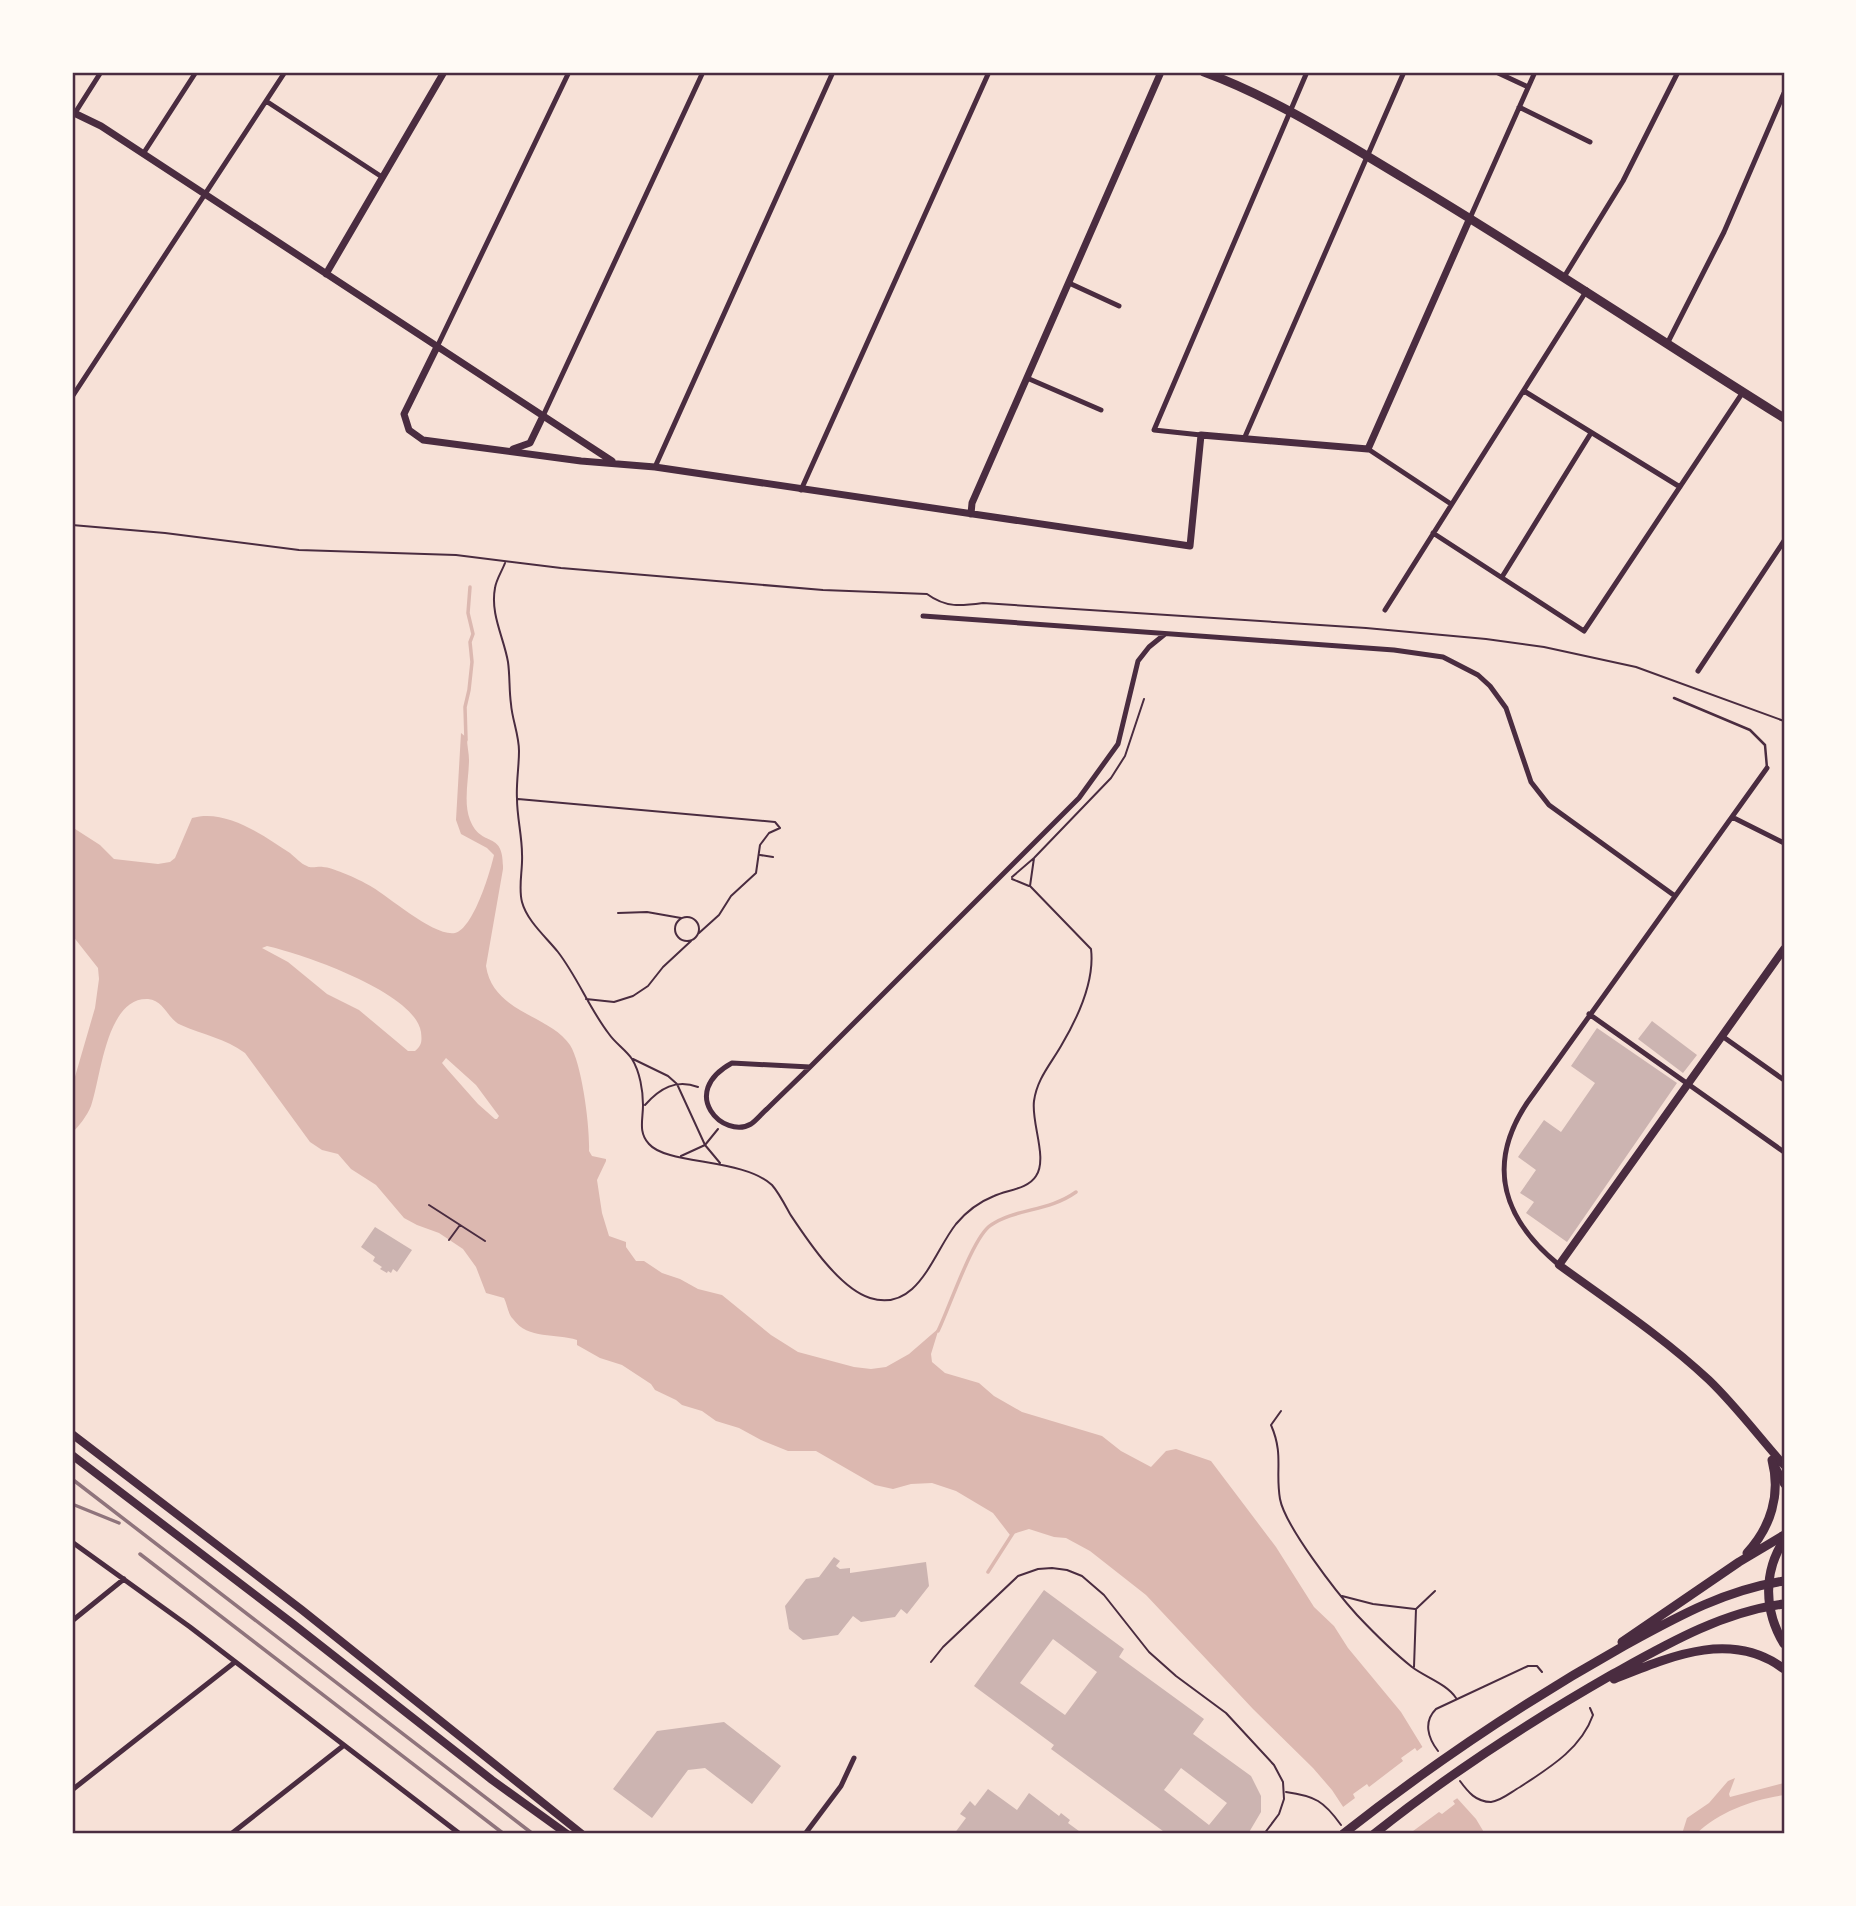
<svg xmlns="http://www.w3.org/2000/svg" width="1856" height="1906" viewBox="0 0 1856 1906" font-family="Signika,sans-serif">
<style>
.water{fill:#dcb8b0;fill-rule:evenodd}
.pier{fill:#f7e1d7}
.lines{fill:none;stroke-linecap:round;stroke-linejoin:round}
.stream{stroke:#dcb8b0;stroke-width:3.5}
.building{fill:#ccb4b1;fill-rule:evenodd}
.path{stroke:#4a2c40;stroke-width:2}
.service{stroke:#4a2c40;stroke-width:2.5}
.minor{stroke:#4a2c40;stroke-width:5}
.tertiary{stroke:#4a2c40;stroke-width:7}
.secondary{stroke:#4a2c40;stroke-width:8}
.primary{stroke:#4a2c40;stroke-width:9}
.trunk{stroke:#4a2c40;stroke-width:9}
.rail{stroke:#8f747c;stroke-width:3.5}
.neatline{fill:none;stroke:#4a2c40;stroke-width:2.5}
</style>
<rect width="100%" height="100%" fill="#f7e1d7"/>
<!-- water -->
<path class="water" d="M461,733l6,5c0,8 2,15 2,22 0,18 -6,42 1,60 12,30 34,8 33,49l-17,97c7,47 64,49 84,79 12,19 20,82 19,106l3,5 14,3v2l-9,19 5,33 7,23 17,6v5l10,14h8l18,12 18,6 18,10 24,6 49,40 27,17 56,15 17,2 15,-2 23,-13 30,-26 -8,26 1,8 13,11 34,10 15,13 28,16 80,24 19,15 30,16 15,-16 10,-2 35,12 65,86 38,60 20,19 14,22 53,64 46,75 29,32 9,15h-124l-29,-44 -19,-22 -60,-59 -107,-114 -56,-44 -24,-13 -12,-1 -25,-8 -19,6 -17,-22 -37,-22 -24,-8 -21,1 -18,5 -18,-4 -59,-34h-28l-27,-11 -22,-12 -23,-7 -14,-10 -20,-6 -6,-5 -21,-10 -4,-6 -29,-19 -22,-7 -23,-13v-5c-21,-7 -49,0 -64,-21 -5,-5 -6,-15 -9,-21l-18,-5 -10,-26 -13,-18 -24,-16 -22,-8 -13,-7 -28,-33 -25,-16 -13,-15 -16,-4 -12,-8 -65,-89c-20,-15 -42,-18 -64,-28 -13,-5 -17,-25 -33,-26 -42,-2 -47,79 -57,107 -4,10 -12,20 -19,27v-46l23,-79 4,-29 -1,-11 -26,-33v-108l28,18 14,14 44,5 12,-2 5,-4 17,-40c34,-10 72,18 98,35 5,4 11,11 17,13 4,3 11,0 16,1 9,0 40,14 49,20 17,10 63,50 83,46 18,-4 35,-60 39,-78l-7,-7 -26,-14 -5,-14zM267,946c35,8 148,46 154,86 1,9 1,13 -6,19h-7l-49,-41 -32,-16 -39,-32 -26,-14zM446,1058l30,27 20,27 3,4 -2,3h-2l-17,-15 -31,-35 -5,-6z
M1735,1778l-6,16 1,3 54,-14v12c-32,5 -64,16 -88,39h-14l5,-16 22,-15 19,-22z"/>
<!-- pier -->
<path class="pier" d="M1425,1745l34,52 -6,4 2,3 -13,10 -3,-2 -30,22h-53l-17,-24 16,-12 -2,-4 14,-10 2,3 34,-26 -2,-3 14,-10 2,3z"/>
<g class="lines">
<!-- stream -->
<path class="stream" d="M466,740l-1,-33 4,-17 3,-28 -2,-20 3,-8 -5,-21 2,-26
M938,1331c11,-22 35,-95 53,-106 25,-17 57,-13 85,-33
M988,1572l25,-39"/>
</g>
<!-- building -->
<path class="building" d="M1652,1021l45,34 -14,18 -45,-34z
M1597,1028l80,55 -110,159 -41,-29 8,-11 -14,-9 16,-23 -18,-13 26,-37 17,12 34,-49 -24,-17z
M375,1227l37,23 -15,22 -4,-3 -2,4 -3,-2 -1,2 -7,-4 2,-2 -9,-6 2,-4 -14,-10z
M834,1557l6,4 -4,5 4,3 10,-1v5l76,-11 3,24 -22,28 -6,-5 -6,8 -34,5 -8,-6 -15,19 -35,5 -14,-11 -4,-23 21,-27 13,-2z
M1044,1590l80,59 -5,8 85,62 -11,15 58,42 10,20v16l-13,22h-81l-116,-85 3,-4 -80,-59zM1053,1639l44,33 -32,43 -45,-32zM1181,1768l46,35 -18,22 -45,-35z
M724,1722l57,44 -29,38 -47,-36 -17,2 -36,48 -39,-29 44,-58z
M988,1789l29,21 12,-17 30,23 2,-3 9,7 -2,3 15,11h-129l12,-16 -6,-4 10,-13 5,5z"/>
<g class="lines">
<!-- path -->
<path class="path" d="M72,525l93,8 134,17 157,5 105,13 262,22 104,4c19,14 34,12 56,9l383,25 120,11 58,8 92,20 148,54
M505,563c-3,8 -9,17 -10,25 -5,26 9,50 13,74 2,14 1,28 3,42 1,15 8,31 8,47 0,16 -3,32 -2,48 0,18 5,37 5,55 1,15 -4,33 0,48 5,19 24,35 36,50 20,26 31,56 51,82 6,9 17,16 23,25 8,13 11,32 11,46 0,15 -5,27 6,39 18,21 94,14 123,41 7,8 13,20 18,29 18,27 49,74 80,84 48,15 63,-45 86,-74 10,-12 23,-22 38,-28 13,-6 34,-7 42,-20 12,-18 -5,-53 -2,-75 3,-22 16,-36 27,-55 16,-27 34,-64 30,-97l-61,-63 4,-28
M518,799l257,23 5,6 -11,5 -9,12 -4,28 -25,23 -12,19 -20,18
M760,855l13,2
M1012,877l22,-19 77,-80 14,-22 19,-57
M1012,879l17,7
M618,913l29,-1 34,6
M675 929a12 12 0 1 1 24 0a12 12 0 1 1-24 0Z
M586,999l28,3 19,-6 15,-10 15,-19 28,-26
M633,1059l35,17 9,8 28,61 15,18
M645,1105c15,-17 31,-26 53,-18
M681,1156l24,-11 13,-16
M429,1205l56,36
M449,1240l11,-15
M1281,1411l-10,14c13,30 4,45 9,74 5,27 57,94 77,116 17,18 36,37 55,52 13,10 35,17 44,31
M1342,1596l31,8 42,5
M931,1662l12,-15 75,-71 20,-7 14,-1 15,2 15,6 22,19 45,57 27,24 50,37 48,52 9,17 1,17 -5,15 -15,20
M1414,1667l2,-58 19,-18
M1438,1751c-10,-13 -15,-29 -2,-42l92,-43h9l5,6
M1460,1781c8,11 16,21 31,21 10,-1 20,-10 29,-15 29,-19 61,-38 73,-72l-3,-7
M1286,1792c29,4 38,9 55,33"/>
<!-- service -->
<path class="service" d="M1674,698l76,32 15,15 2,23"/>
<!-- minor -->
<path class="minor" d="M1496,72l32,15
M266,101l116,76
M1519,107l71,35
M75,113l26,-41
M143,154l53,-82
M1470,218l65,-146
M1564,277l59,-96 55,-109
M1069,283l50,23
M1668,342l56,-110 60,-139
M437,347l132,-275
M1027,378l74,32
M1524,391l156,96
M72,397l213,-325
M543,416l160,-344
M1201,435l-47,-5 153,-358
M1244,439l160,-367
M1368,449l83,55
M655,467l178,-395
M801,490l188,-418
M1433,533l151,98 159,-239
M1502,577l89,-144
M1385,610l202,-320
M923,616l471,34 49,7 35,18 12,11 16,22 25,74 18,23 126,91
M1698,671l86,-130
M1732,817l52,26
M1589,1014l195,138
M1722,1036l62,44
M732,1063l78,4c-14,14 -29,28 -43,42 -5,4 -10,11 -16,15 -27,16 -74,-31 -19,-61z
M810,1067l269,-269 39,-54 20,-83 11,-14 16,-13
M1559,1265c-55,-45 -74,-99 -32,-162l240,-335
M72,1542l118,85 270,207
M72,1621l52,-42
M72,1790l163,-128
M231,1834l112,-88
M805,1834l36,-48 13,-28"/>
<!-- tertiary -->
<path class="tertiary" d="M72,112l29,14 511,335
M326,274l118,-202
M437,347l-33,67 5,16 14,10 158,21 74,6 535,79 11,-111 167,14 102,-231
M513,449l17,-6 13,-27
M971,514l1,-11 189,-431"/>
<!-- secondary -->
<path class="secondary" d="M1784,949l-225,316c51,37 104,72 150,115 27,26 50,57 75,85
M72,1434l230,176 280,224
M72,1455l220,168 200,157 75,54
M1775,1466l9,18"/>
<!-- primary -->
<path class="primary" d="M1204,72c73,27 139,70 206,110 127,76 249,158 374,236
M1784,1540c-21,32 -20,71 0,104"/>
<!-- trunk -->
<path class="trunk" d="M1747,1553c24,-26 34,-59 25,-93
M1622,1642l117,-80 45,-27
M1614,1679c55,-22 117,-50 170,-10
M1343,1834c89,-70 181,-132 279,-187 53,-29 102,-57 162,-66
M1374,1834c75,-60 155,-112 239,-160 54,-30 109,-62 171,-70"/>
<!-- rail -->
<path class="rail" d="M72,1479l461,355
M72,1504l47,19
M140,1554l364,280"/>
</g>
<!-- border -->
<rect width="1856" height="1906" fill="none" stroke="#fffaf5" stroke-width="147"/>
<rect x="74" y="74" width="1709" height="1758" class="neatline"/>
</svg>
